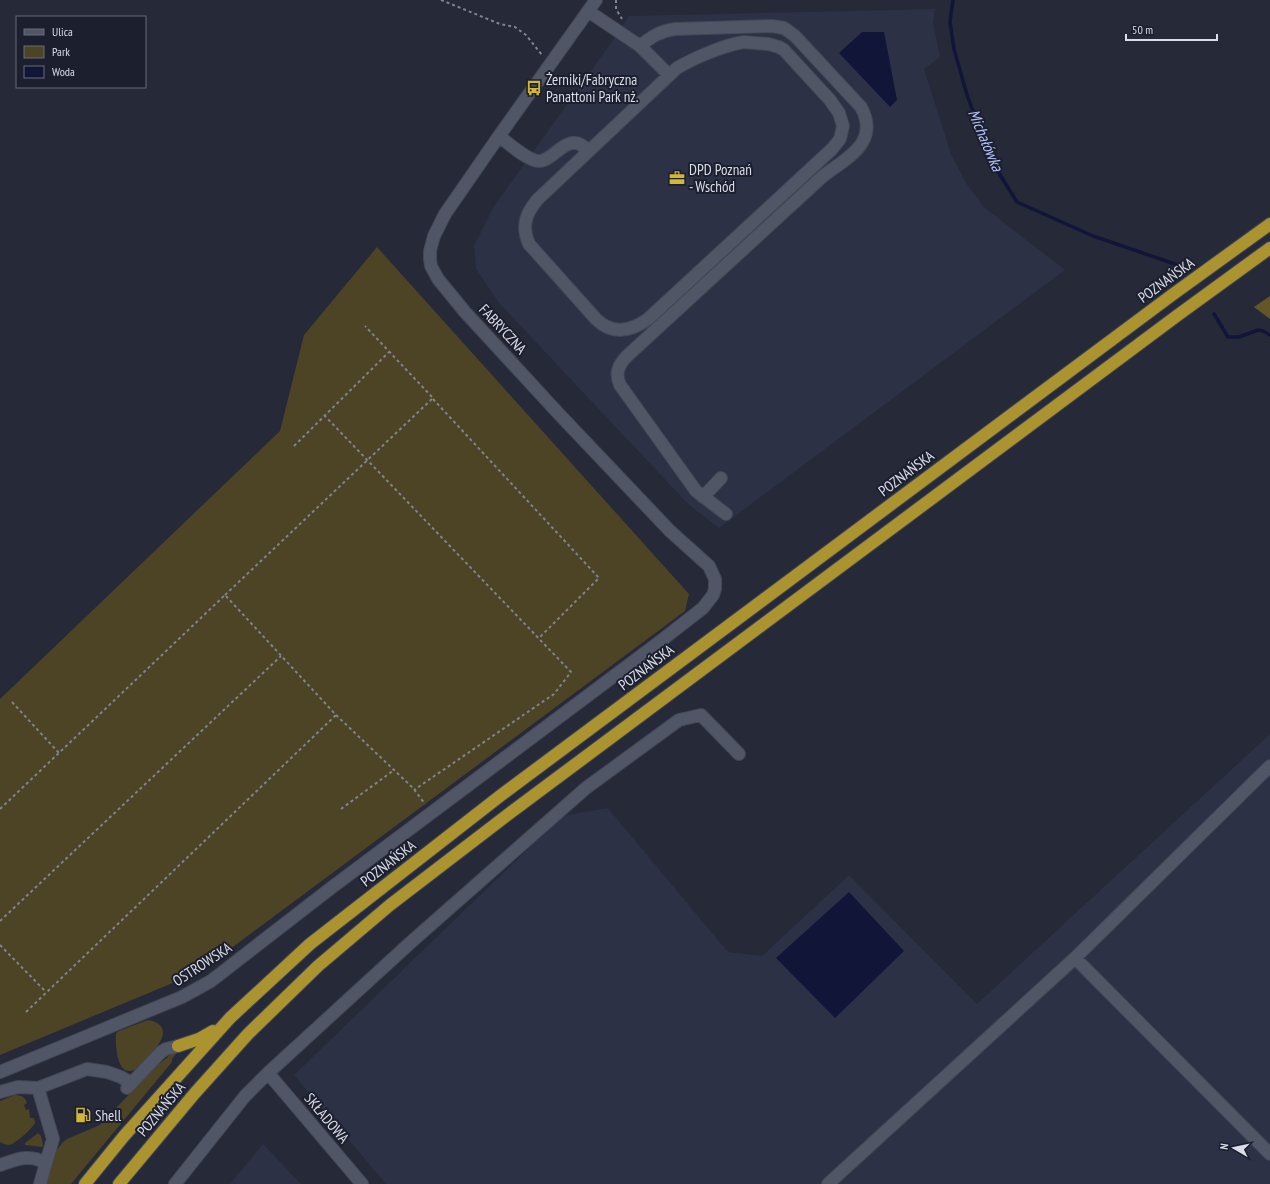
<svg xmlns="http://www.w3.org/2000/svg" width="1270" height="1184" viewBox="0 0 1270 1184" font-family="'PT Sans Narrow',sans-serif">
<style>
.built{fill:#2c3146}
.green{fill:#4c4425}
.forest{fill:#635728}
.water{fill:#111639}
.lines{fill:none;stroke-linecap:round;stroke-linejoin:round}
.stream{stroke:#111639;stroke-width:3.5}
.minor-casing{stroke:#434653;stroke-width:14}
.highway-casing{stroke:#434653;stroke-width:14}
.path{stroke:#808390;stroke-width:2;stroke-dasharray:3 3;stroke-linecap:butt}
.minor{stroke:#515667;stroke-width:12}
.highway{stroke:#ab942f;stroke-width:12}
.labels{text-anchor:middle;dominant-baseline:central;stroke-width:4;stroke-linejoin:round;paint-order:stroke}
.poi-label{font-size:15px;fill:#dbdde8;stroke:#1b1f2e;text-anchor:start}
.street-label{font-size:15px;fill:#dbdde8;stroke:#1b1f2e}
.water-label{font-size:16px;font-style:italic;fill:#b1c0f6;stroke:#1b1f2e}
</style>
<rect width="100%" height="100%" fill="#252938"/>
<!-- built -->
<path class="built" d="M935,9l-2,13 7,35 -16,12 27,85 15,29 18,24 81,63 -346,258 -31,-24 -189,-201 -23,-34 -2,-23 19,-38 118,-165 18,-27z
M1270,734v450h-884l-92,-109 268,-259 46,-8 120,144 34,4 87,-81 128,129z
M263,1144l38,40h-71z"/>
<!-- green -->
<path class="green" d="M377,247l312,347 -4,17 -486,361 -199,83v-356l280,-268 24,-96z
M149,1020c34,8 -3,39 -13,49 -19,11 -21,-24 -20,-35l1,-2 28,-11z
M175,1052l1,2 -4,5v3l-101,122h-26l9,-27 3,-7 5,-7 5,-4 33,-14 54,-57 14,-11v-1z
M15,1095c6,0 10,2 12,8l-3,2 2,5 3,-1 1,9h4l1,5c-3,6 -19,20 -25,22 -4,0 -7,-1 -10,-3v-41z
M38,1133l3,3 2,9 -1,2 -17,-2v-2z"/>
<!-- forest -->
<path class="forest" d="M1270,296v23l-16,-12z"/>
<!-- water -->
<path class="water" d="M862,32h22l13,68 -7,7 -51,-54z
M849,892l55,59 -69,67 -59,-60z"/>
<g class="lines">
<!-- stream -->
<path class="stream" d="M953,0l-3,22 4,27 13,46 25,67 25,40 76,34 85,29
M1214,314l14,23h11l19,-7 5,1 7,4"/>
<defs>
<path id="minor" d="M588,11l52,35 29,29
M744,42l24,2 11,3 5,3 46,50 9,13 4,13 -3,13 -8,10 -184,170c-18,13 -36,16 -52,0l-67,-75c-8,-18 -3,-31 9,-45l139,-131c17,-10 47,-23 67,-26z
M640,46c11,-9 20,-15 35,-17l97,-3 12,2 11,8 66,71c20,37 -17,52 -39,70l-196,180c-8,9 -11,17 -6,28l76,106 30,23
M499,136c9,7 29,25 40,25 16,0 30,-33 49,-10
M703,497l18,-19
M1075,958l195,196
M0,1072l182,-75 29,-16 120,-93 331,-248 41,-32 10,-13 2,-6v-10l-6,-13 -39,-35 -112,-118 -93,-101 -27,-33 -7,-13 -1,-7v-8l4,-15 11,-22 54,-78 97,-136
M268,1073l94,111
M38,1088l15,51 -13,45
M127,1088l34,-36 5,-3 12,-3
M0,1092l18,-5 20,1 49,-19 20,3 14,5 10,6
M0,1165c15,-5 30,-12 45,-2
M175,1184l70,-88 23,-23 142,-130 176,-155 93,-68 22,-5 38,39
M828,1184l247,-226 195,-192"/>
<path id="highway" d="M178,1046l21,-7 14,-8
M85,1184l39,-48 106,-118 80,-74 190,-148 672,-501 98,-71
M119,1184l76,-91 53,-59 70,-68 72,-61 120,-92 668,-498 92,-67"/>
</defs>
<!-- minor casing -->
<use href="#minor" class="minor-casing"/>
<!-- highway casing -->
<use href="#highway" class="highway-casing"/>
<!-- path -->
<path class="path" d="M441,0l59,24 15,3 11,8 16,20
M616,0v9l6,10
M433,399l166,179 -60,60
M324,415l247,257 -17,22 -140,96
M294,446l95,-94
M225,595l208,-197 -68,-72
M12,702l47,51
M0,809l225,-214 111,120 77,73 12,16
M341,809l53,-39
M0,921l281,-265
M0,945l46,47
M26,1012l310,-297"/>
<!-- minor -->
<use href="#minor" class="minor"/>
<!-- highway -->
<use href="#highway" class="highway"/>
</g>
<!-- icons -->
<defs>
<symbol id="bus-bare" viewBox="-9 -9 18 18"><path d="M-5-6H5V4H4V6H2V4H-2V6H-4V4H-5ZM-3.5-4V0h7V-4ZM-3.5 1.2v1.5H-2V1.2ZM2 1.2v1.5H3.5V1.2Z" fill="#d3b635" stroke="#1b1f2e" stroke-width="2.5" paint-order="stroke"/></symbol>
<symbol id="office-bare" viewBox="-9 -9 18 18"><path d="M-6-3h4V-5.5h4V-3h4V5H-6ZM-1-4.5V-3h2v-1.5ZM-6 0V1H6V0Z" fill="#d3b635" stroke="#1b1f2e" stroke-width="2.5" paint-order="stroke"/></symbol>
<symbol id="fuel-bare" viewBox="-9 -9 18 18"><path d="M-5.5-6h7V0h2V4h1.3V-2.5L3-4.5l.8-.8L6-3V5H2.5V1h-1V6h-7ZM-4.2-4.7v3.2H.2V-4.7Z" fill="#d3b635" stroke="#1b1f2e" stroke-width="2.5" paint-order="stroke"/></symbol>
</defs>
<g fill-rule="evenodd">
<use href="#bus-bare" x="523" y="77" width="22" height="22"/>
<use href="#office-bare" x="666" y="167" width="22" height="22"/>
<use href="#fuel-bare" x="72" y="1104" width="22" height="22"/>
</g>
<g class="labels">
<!-- poi labels -->
<g class="poi-label">
<text x="546" y="79">Żerniki/Fabryczna<tspan x="546" dy="17">Panattoni Park nż.</tspan></text>
<text x="689" y="169">DPD Poznań<tspan x="689" dy="17">- Wschód</tspan></text>
<text x="95" y="1115">Shell</text>
</g>
<!-- street labels -->
<g class="street-label">
<text transform="translate(1166 280) rotate(-36)">POZNAŃSKA</text>
<text transform="translate(503 329) rotate(47)">FABRYCZNA</text>
<text transform="translate(906 473) rotate(-37)">POZNAŃSKA</text>
<text transform="translate(646 667) rotate(-37)">POZNAŃSKA</text>
<text transform="translate(388 863) rotate(-38)">POZNAŃSKA</text>
<text transform="translate(202 964) rotate(-33)">OSTROWSKA</text>
<text transform="translate(161 1109) rotate(-50)">POZNAŃSKA</text>
<text transform="translate(327 1118) rotate(50)">SKŁADOWA</text>
</g>
<!-- water labels -->
<g class="water-label">
<text transform="translate(986 140) rotate(67)">Michałówka</text>
</g>
</g>
<!-- legend -->
<rect x="16" y="16" width="130" height="72" fill="#1b1f2e" stroke="#686b78"/>
<rect x="24" y="29" width="20" height="6" fill="#515667" stroke="#686b78"/>
<text x="52" y="36" font-size="12" fill="#dbdde8">Ulica</text>
<rect x="24" y="46" width="20" height="12" fill="#4c4425" stroke="#686b78"/>
<text x="52" y="56" font-size="12" fill="#dbdde8">Park</text>
<rect x="24" y="66" width="20" height="12" fill="#111639" stroke="#686b78"/>
<text x="52" y="76" font-size="12" fill="#dbdde8">Woda</text>
<!-- north arrow -->
<g transform="translate(1234 1148) rotate(279)" stroke="#1b1f2e" stroke-width="3" paint-order="stroke">
<path d="M0-3L7 15L0 10L-7 15Z" fill="#dbdde8"/>
<text y="-6" font-size="11" font-weight="bold" text-anchor="middle" fill="#dbdde8">N</text>
</g>
<!-- scale -->
<path d="M1126 34v6h91v-6" fill="none" stroke="#dbdde8" stroke-width="2"/>
<text x="1132" y="34" font-size="12" fill="#dbdde8" stroke="#1b1f2e" stroke-width="3" paint-order="stroke">50 m</text>
</svg>
